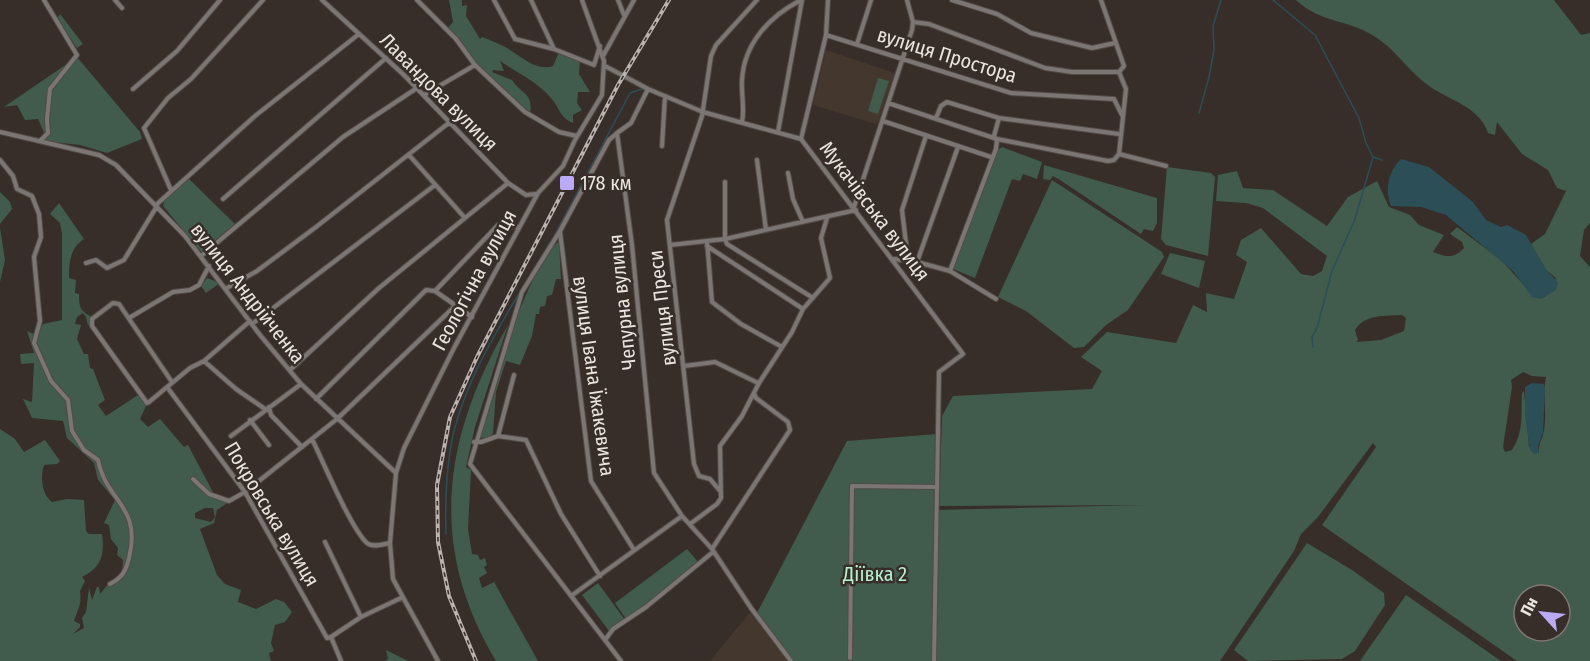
<svg xmlns="http://www.w3.org/2000/svg" width="1590" height="661" viewBox="0 0 1590 661" font-family="'Fira Sans Condensed',sans-serif">
<style>
.built{fill:#44372e}
.green{fill:#415b4c;fill-rule:evenodd}
.water{fill:#2b4e57}
.lines{fill:none;stroke-linecap:round;stroke-linejoin:round}
.stream{stroke:#2b4e57;stroke-width:1.5}
.minor-casing{stroke:#544b46;stroke-width:6}
.minor{stroke:#7b7673;stroke-width:4}
.rail-casing{stroke:#bab3af;stroke-width:4}
.rail{stroke:#372e29;stroke-width:1.5;stroke-dasharray:4.5;stroke-linecap:butt}
.poi-dot{fill:#bbaaf6;stroke:#372e29;stroke-width:2}
.labels{text-anchor:middle;dominant-baseline:central;stroke-width:5;stroke-linejoin:round;paint-order:stroke}
.street-label{font-size:20px;fill:#eae4e0;stroke:#372e29}
.poi-label{font-size:20px;fill:#eae4e0;stroke:#372e29;text-anchor:start}
.park-label{font-size:20px;fill:#b6efcf;stroke:#372e29}
</style>
<rect width="100%" height="100%" fill="#372e29"/>
<!-- built -->
<path class="built" d="M826,50l69,23 -17,49 -2,2 -63,-19z
M751,611l38,50h-79z"/>
<!-- green -->
<path class="green" d="M449,0h13v6l5,-1 -1,11 14,23 2,-2c8,3 16,6 23,10 14,7 30,25 48,19l6,-14 21,8 -1,14 11,18h-12l-1,11 5,7 -9,5v8c-13,-5 -14,-16 -22,-25 -13,-16 -35,-26 -51,-37l4,10 -11,-1 -1,2 20,8c9,14 22,13 18,34l-53,-49 -30,-36 6,-7z
M1296,0h258l27,35 9,-2v190l-6,7 -4,26 10,11v394h-73l-195,-136 54,-78 -3,-4 -55,74 -17,17 -7,17 -74,110h-428l-35,-48 90,-172 90,-7 -2,76 210,-5 -206,1 3,-90 11,-20 139,-7 10,-18 -21,-14 26,-25 69,11 17,-38 14,7 -1,-19 28,6 13,-37 -11,-7 5,-15 20,-12 40,46 12,2 9,-5 5,-15 -64,-48 -17,-5 -30,-2 2,-26 19,-4 6,17 30,2 54,36 21,-29 29,-16 12,26 21,8 9,10 25,10 -11,17c13,5 21,7 31,-4l-2,-6 -12,-8 7,-7 44,33 35,38 9,-1 11,-19 -10,-8 -15,-26 14,-10 21,-43 -9,-3 -9,-18 -26,-16 -25,-32 -2,13 -7,-2c-9,-28 -42,-33 -63,-50 -18,-14 -30,-34 -51,-47 -29,-18 -52,-12 -78,-36zM1402,315l4,3 -2,13 -23,9 -25,2 2,-2 -3,-10c10,-16 30,-14 47,-15zM1523,372l9,4 14,1c-4,19 2,39 -3,58 -2,7 -5,10 -4,18l-10,-7 -5,-55 -2,2c-1,21 2,39 -10,57l-7,2 -2,-5 9,-60 -1,-7zM1524,595h36v36h-36z
M60,14l23,30 -6,4 -20,-30z
M77,57l63,75 2,7 -35,14 -27,-8 -43,-5 8,-5 -7,-16 -13,1 -8,-15 -13,2z
M878,78l11,3 -11,33 -10,-3z
M1002,147l40,15 -5,17 -14,-5 -3,7 -8,-2 -37,99 -22,-9 38,-106 6,-13z
M1044,165l113,33v25l-4,8 -9,-2 -3,5 -81,-54 -7,-4 -3,4 -7,-1z
M1167,167l44,6 4,4 -7,79 -42,-11 -5,-6z
M188,178l47,46 -34,28 -38,-46 2,-8z
M1052,180l110,72 2,5 -36,53 -22,15 -22,22 -10,1 -48,-37 -28,-14z
M0,192l10,10 2,7 -12,15z
M59,203l25,36c-14,9 -15,23 -15,39l7,2 -1,13 4,1c0,12 1,18 14,23l-5,9 -2,-9 -3,-4 -6,4 -2,7 6,1 -4,14 7,15h4l2,14 3,1 12,31 -7,5 8,11 32,-21 9,9 -7,15 8,8 12,-8 24,28 4,-2 27,51 14,6 -12,8 -3,13 -14,6 17,46 8,9 16,6 -3,12 18,7 20,-10 8,3 8,10 -7,10 -10,3 -4,18 3,8 -5,2 2,8h-271v-232l15,10 9,13 21,-12 15,21 -3,3 -13,1c-4,12 -2,30 8,37l15,-3 17,1 2,31 3,3h13c3,21 -1,34 -20,43l3,4 -5,10c2,13 -2,18 -6,30l6,3v3l-7,7 11,-6 -2,-10 4,-6 3,-24 3,12 5,-13h2l1,7 9,-11 13,-9 1,-14 -6,-5 1,-7 -7,-9 -2,-14 -5,-2 11,-23 -17,-20 -4,-17 -27,-25 -4,-17 -31,-3 -9,-19 9,3 2,-39 -13,1 -1,-10 14,-1 -7,-22 9,4 7,-11 19,-4v-86l-2,-11 -10,-9zM205,508h8l2,9 -4,5 -16,-4v-5z
M0,228l5,32 -5,22z
M559,242l2,37h-5l-4,16 -5,1 -2,10 -5,1 -1,7h-3l-4,22 -12,29 -14,-4 -10,31 -3,41 -3,4 -9,1c-2,-27 54,-186 78,-196z
M1170,253l35,8 -6,27 -38,-14z
M207,278l13,5 -14,10 -5,-7z
M508,325l-33,102 -9,40 7,4h-2l-3,58 4,25 6,1 2,5 5,-2 2,7 -3,2 3,6 -8,5 3,10 12,-6 44,79h-42c-69,-115 -53,-224 12,-336z
M1307,543l45,27 32,23 1,12 -30,46 -13,8 -94,2 -14,-11z
M687,549l13,15 -74,55 -11,-16z
M598,583l27,37 -16,11 -27,-36z
M1406,595l95,66h-141z
M386,650l22,11h-23l3,-2z"/>
<!-- water -->
<path class="water" d="M1401,159l28,8 44,35 13,18 15,7 6,-2 19,10 20,35 12,12 -2,8 -15,9 -9,-2 -18,-25 -68,-57 -25,-8 -30,-1c-7,-16 -2,-36 10,-47z
M1532,383l12,1 1,4 -2,45 -5,13 1,7 -4,1 -5,-4 -5,-35v-28z"/>
<g class="lines">
<!-- stream -->
<path class="stream" d="M1273,0l42,35 44,83 7,25 7,14 9,3
M1199,113l10,-36 5,-27 -1,-24 8,-26
M527,280l26,-42 77,-145 12,-4
M1313,347l-1,-10 5,-9 15,-57 23,-52 18,-62
M446,534c-1,-28 0,-55 4,-83 9,-57 41,-111 70,-159"/>
<defs>
<path id="minor" d="M115,0l7,8
M322,0l82,75 104,108 18,12 10,-1
M417,0l39,39 19,26 50,47 34,20 18,4
M494,0l21,39 39,10 40,16 6,-19
M531,0l23,49
M618,0l6,15
M952,0l45,14 34,19 61,15 23,-5
M1101,0l23,66 -5,6 7,17 -7,65
M913,22l16,2 116,44 27,4h47
M826,35l185,58 103,6 8,16
M857,44l14,-44
M603,56l31,-56
M605,66l43,23 55,23 98,27 162,215 -24,18 -5,289
M133,89l44,-38 43,-51
M648,89l-17,34 -14,10 15,112 22,228 28,43 30,33 39,59 40,53
M424,95l51,-30
M888,103l109,36 111,22 6,-1 5,-6
M936,118l5,-12 6,-4 52,16 120,16
M883,121l108,36
M742,122c3,-14 -1,-28 0,-42 2,-37 28,-64 59,-80
M0,132l99,23 17,10 69,71 75,99 41,49 95,89
M778,132l24,-132
M617,133l-8,7 -49,91 -38,61 -52,172 151,197
M994,136l5,-18
M801,139l25,-104 2,-35
M40,141l8,-8 -1,-14 3,-30 27,-34 -33,-55
M662,146l3,-50
M1119,154l47,12
M409,155l56,63
M0,160l13,16 4,13 15,7 7,18 2,23 -7,20 6,64 -6,22 17,38 17,19 4,31 12,19 14,10c8,42 44,45 31,98 -3,13 -7,20 -19,26
M757,160l9,70
M788,173l5,26 10,23
M725,182v57l2,5 86,54
M171,190l-27,-62 24,-30 23,-19 72,-79
M223,199l163,-141
M156,205l99,-89 104,-82
M854,207l58,-177 1,-8 -6,-22
M560,232l31,249 43,69
M707,241l5,61 29,22 41,23
M670,245l55,-6 131,-29
M707,246l96,63
M201,256l142,-119 74,-49
M894,259l23,3 33,9 46,28
M908,260l-6,-50 24,-74
M917,262l41,-115
M86,263l10,-3 11,8 17,-8 33,-54
M950,271l46,-122 1,-10
M227,288l30,-17 59,-44 134,-105
M435,291l37,26
M129,318l44,-26 17,-2 9,-5 10,-19
M252,324l183,-139
M204,361l32,28 29,20
M684,366l31,-4 43,21
M290,370l89,-82 129,-105
M172,382l-53,-78 -6,-1 -21,16v7l55,77 2,-1 41,-34 14,-7 46,-40
M167,387l78,105 82,146 4,-1 10,24
M316,399l110,-109 9,1 63,-66 8,-3 13,6
M269,407l2,8 31,32
M250,420l19,25
M231,436l70,-52
M498,436l16,-61
M312,439c11,22 39,90 55,104 6,5 16,1 23,0
M474,442h7l17,-6 28,4 35,74 39,62
M193,479l16,15 20,7 16,-9 92,-73 118,-113
M721,492l-11,-13 -11,-3 -5,-12 -27,-244 35,-104 9,-60 5,-11 41,-45
M690,524l27,-20 4,-6 -1,-52 22,-30 17,-33 33,-51 11,-23 27,-31 -9,-40 6,-20
M325,542l36,75
M712,549l78,-119 -2,-8 -32,-24 -2,-5
M571,596l111,-80
M331,637l30,-20 40,-19
M605,640l8,-11 33,-22 67,-55
M850,658l2,-172 85,1
M438,661l-45,-82 -3,-36 6,-70 8,-25 50,-100 84,-155 25,-27 12,-26 27,-45 2,-34 -22,-61"/>
</defs>
<!-- minor casing -->
<use href="#minor" class="minor-casing"/>
<!-- minor -->
<use href="#minor" class="minor"/>
<defs>
<path id="rail" d="M476,661l-27,-65 -11,-54 -1,-57 13,-68 27,-60 141,-272 51,-85"/>
</defs>
<!-- rail casing -->
<use href="#rail" class="rail-casing"/>
<!-- rail -->
<use href="#rail" class="rail"/>
</g>
<!-- markers -->
<rect class="poi-dot" x="559" y="175" width="16" height="16" rx="3"/>
<g class="labels">
<!-- street labels -->
<g class="street-label">
<text transform="translate(947 55) rotate(17)">вулиця Простора</text>
<text transform="translate(439 92) rotate(45)">Лавандова вулиця</text>
<text transform="translate(875 211) rotate(53)">Мукачівська вулиця</text>
<text transform="translate(474 280) rotate(-62)">Геологічна вулиця</text>
<text transform="translate(248 293) rotate(52)">вулиця Андрійченка</text>
<text transform="translate(622 302) rotate(-96)">Чепурна вулиця</text>
<text transform="translate(662 308) rotate(-97)">вулиця Преси</text>
<text transform="translate(594 376) rotate(82)">вулиця Івана Їжакевича</text>
<text transform="translate(272 514) rotate(59)">Покровська вулиця</text>
</g>
<!-- poi labels -->
<g class="poi-label">
<text x="580" y="183">178 км</text>
</g>
<!-- park labels -->
<g class="park-label">
<text x="875" y="574">Діївка 2</text>
</g>
</g>
<!-- north arrow -->
<g transform="translate(1542 613) rotate(297)"><circle r="28" fill="#372e29" stroke="#7f7772" stroke-width="1.5"/>
<path d="M0-4.5L10 22L0 15L-10 22Z" fill="#bbaaf6"/>
<text y="-9" font-size="16" font-weight="bold" text-anchor="middle" fill="#eae4e0">Пн</text>
</g>
</svg>
